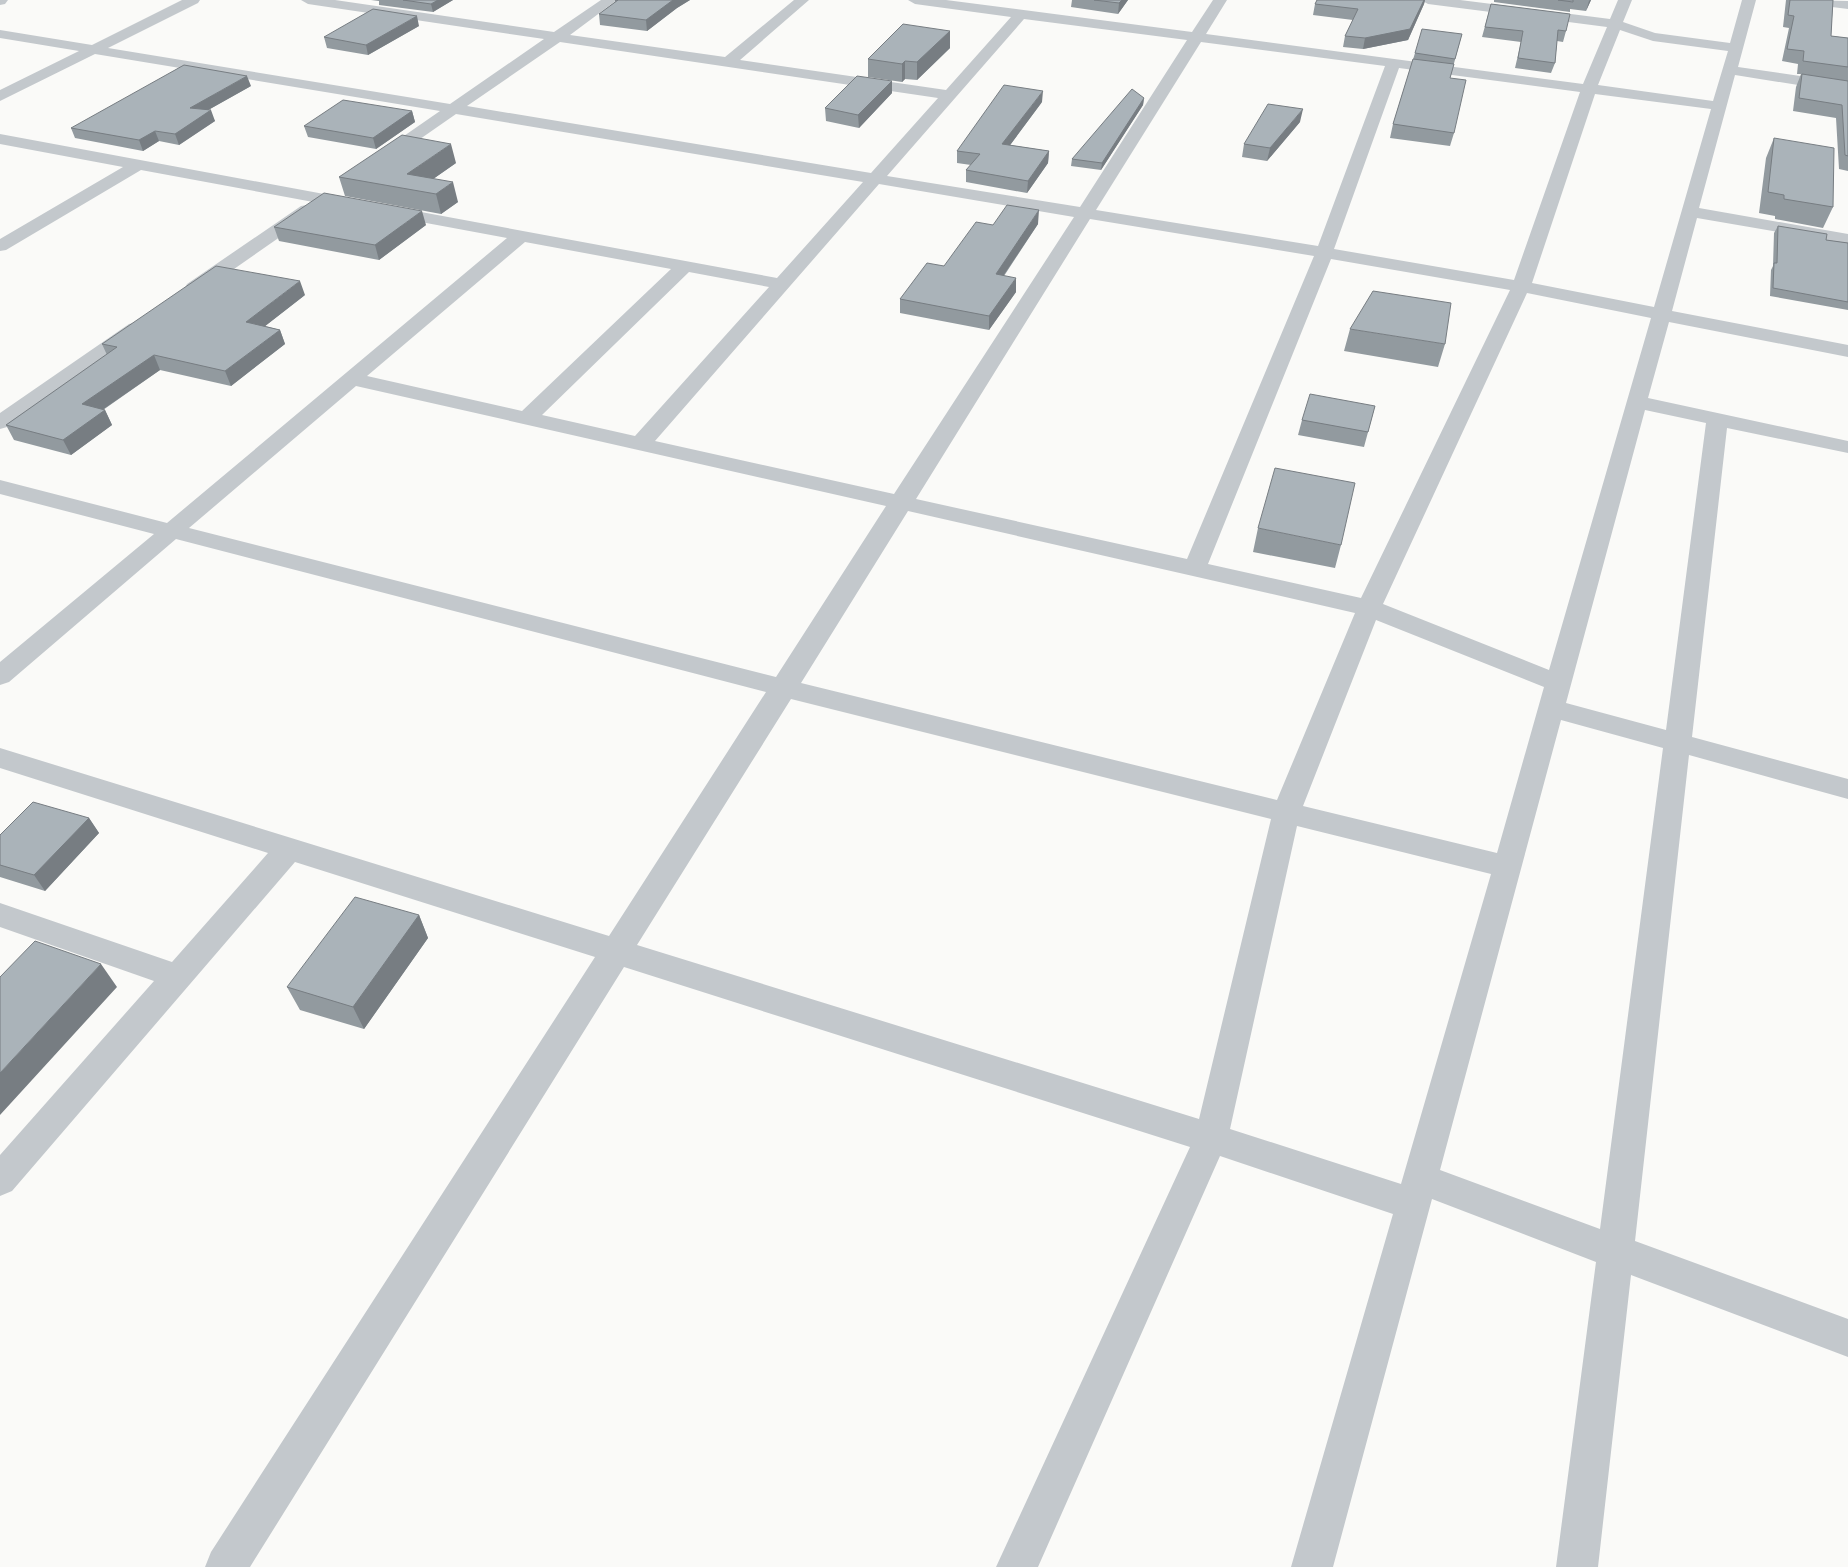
<svg xmlns="http://www.w3.org/2000/svg" width="1848" height="1567" viewBox="0 0 1848 1567" font-family="'Fira Sans Condensed',sans-serif">
<style>
.lines{fill:none;stroke-linecap:round;stroke-linejoin:round}
.minor{fill:#c3c8cc;fill-rule:evenodd}
.wall{fill:#929a9f}
.shaded-wall{fill:#777d82}
.building{fill:#aab3b9;stroke:#777d82}
</style>
<rect width="100%" height="100%" fill="#fafaf8"/>
<g class="lines">
<!-- minor -->
<path class="minor" d="M0,0h8l-3,4 -5,1z
M182,0h18l-2,3 -90,45 342,56 94,-65 -236,-35 -7,-4h34l219,32 47,-32h16l-47,35 155,22 69,-57h15l-69,60 206,30 65,-73 -96,-13 -7,-4h38l246,32 21,-32h14l-21,34 377,50 24,-57 -179,-23 -7,-4h39l150,19 8,-19h14l-9,22 32,11 75,10 12,-43h14l-18,67 110,16v10l-113,-18 -36,133 149,26v10l-151,-26 -25,93 176,34v12l-179,-35 -21,76 200,43v12l-121,-25 -35,309 156,42v20l-159,-44 -54,486 213,78v38l-217,-82 -33,292h-42l40,-305 -164,-63 -99,368h-42l102,-353 -173,-58 -182,411h-42l194,-420 -566,-180 -374,600h-45l6,-15 384,-595 -300,-95 -283,329 -12,5v-41l154,-174 -154,-54v-24l172,59 96,-109 -268,-85v-20l609,188 157,-244 -590,-153 -167,143 -9,3v-23l154,-128 -154,-40v-14l167,43 340,-285 -366,-68 -135,80 -6,1v-12l123,-72 -123,-23v-10l777,144 86,-96 -407,-68 -69,48h-12l-2,-3 2,-3 65,-45 -345,-57 -95,47v-11l79,-39 -79,-13v-8l92,15zM1024,19l163,21 -107,167 -193,-31zM1620,30l33,11 75,10 -15,50 -115,-16zM560,42l378,56 -67,75 -404,-67zM1201,42l184,24 -67,180 -222,-36zM1399,68l181,24 -66,188 -180,-31zM1595,94l116,15 -57,198 -122,-24zM879,184l195,33 -180,277 -239,-53zM1090,219l224,37 -127,303 -271,-60zM525,242l146,27 -149,142 -155,-35zM1331,259l179,31 -149,308 -153,-34zM689,272l80,15 -134,149 -93,-21zM1527,293l124,25 -102,352 -166,-66zM356,386l530,120 -110,171 -587,-149zM1645,410l61,13 -40,307 -100,-27zM908,511l447,102 -78,187 -476,-117zM1376,620l168,67 -47,166 -194,-47zM791,699l480,120 -72,300 -562,-174zM1561,720l102,28 -63,481 -160,-59zM1297,826l194,48 -90,310 -171,-55z
M1801,0l47,1v8l-40,-5z
M307,205l6,1 3,4 -3,4 -112,78 -7,2 -7,-2 -2,-4 2,-4 114,-78z
M136,322l7,2 3,4 -3,4 -136,95 -7,2v-16l129,-89z"/>
</g>
<!-- wall -->
<path class="wall" d="M371,0h82l-20,12 -54,-7v-4z
M615,0h75l-13,8 -30,23 -47,-6 -1,-11 16,-12z
M1072,0h56l-10,14 -47,-7z
M1317,0h108l-1,4 -16,36 -45,9 -20,-2 2,-11 8,-16 -40,-5 2,-11z
M1494,0h97l-5,11 -16,-2v3l-76,-10z
M1786,0h47l-2,36 17,2v133l-9,-2 -3,-51 -43,-7 3,-24 5,-13h-4l1,-10 -16,-3 7,-33 -6,-1z
M1491,4l75,27 -3,11 -6,-1 -2,22 -4,10 -36,-5 6,-26 -39,-5z
M419,26l-51,29 -41,-7 -3,-11z
M950,31v17l-33,32 -12,-1 -3,3 -34,-5v-18z
M1462,34l-12,44 4,55 -4,13 -60,-8 3,-14 22,-71z
M892,81v12l-33,35 -33,-7 -1,-13z
M251,86l-43,24 7,11 -36,24 -20,-4 -16,10 -68,-13 -4,-10z
M1144,98l-1,7 -42,65 -30,-4 1,-7z
M1042,102l-32,43 39,6 -1,12 -21,30 -61,-11v-12l5,-5 -14,-2v-12z
M412,111l3,11 -39,27 -68,-12 -4,-11z
M1300,122l-33,39 -25,-4 2,-13z
M1774,138l59,69 -10,21 -48,-9v-3l-16,-3 7,-55z
M456,163l-23,16 25,23 -17,12 -96,-18 -6,-19z
M1038,224l-34,52 12,16 -27,38 -89,-17v-14l44,-33 49,-41z
M426,225l-47,35 -100,-19 -5,-14z
M1778,226l48,14 22,3v67l-78,-14 1,-26 2,-4 1,-33z
M305,295l-40,31 15,4 5,14 -54,42 -71,-16 -57,40h2l7,15 -41,30 -57,-15 -8,-15 101,-70 -5,-11z
M1350,329l95,15 -7,23 -94,-16z
M1375,406l-11,41 -66,-12 4,-15z
M1258,528l83,17 -6,23 -82,-16z
M89,818l10,15 -54,58 -45,-14v-42z
M419,915l9,23 -64,91 -64,-19 -13,-23z"/>
<!-- shaded-wall -->
<path class="shaded-wall" d="M438,0h15l-20,12 -2,-8z
M673,0h17l-13,8 -30,23 -1,-11z
M1122,0h6l-10,14 1,-11z
M1424,0h1l-1,4 -16,36 -45,9 2,-11z
M1590,0h1l-5,11 3,-10z
M417,16l2,10 -51,29 -2,-10z
M950,31v17l-33,32v-18z
M905,61v18l-3,3v-18z
M247,76l4,10 -57,32 -4,-10z
M892,81v12l-33,35 -1,-13z
M1043,91l-1,11 -40,54v-12z
M1144,98l-1,7 -42,65 1,-7z
M1303,109l-3,13 -33,39 3,-13z
M211,110l4,11 -36,24 -4,-11z
M412,111l3,11 -39,27 -3,-11z
M155,131l4,10 -16,10 -4,-11z
M451,144l5,19 -40,28 -9,-17z
M1049,151l-1,12 -21,30 1,-12z
M453,182l5,20 -17,12 -5,-20z
M1039,210l-1,14 -43,64 1,-14z
M422,211l4,14 -47,35 -4,-15z
M1016,278v14l-27,38v-14z
M300,281l5,14 -54,42 -5,-15z
M280,330l5,14 -54,42 -6,-15z
M154,355l6,15 -71,49 -7,-15z
M105,410l7,15 -41,30 -8,-15z
M89,818l10,15 -54,58 -11,-16z
M419,915l9,23 -64,91 -11,-22z
M101,964l16,23 -117,128v-42z"/>
<!-- building -->
<path class="building" d="M403,0h35l-7,4z
M615,0h58l-27,20 -47,-6 19,-14z
M1094,0h28l-3,3z
M1317,0h107l-14,29 -45,9 -20,-2 13,-27 -43,-5z
M1558,0h15v2z
M1790,0h43l-2,36 17,2v29l-45,-6 1,-10 -17,-2 7,-33 -6,-1z
M1491,4l79,10 -4,17 -8,-1 -3,33 -37,-5 5,-27 -38,-4z
M373,9l44,7 -51,29 -42,-8z
M903,24l47,7 -33,31 -12,-1 -3,3 -34,-5z
M1422,29l40,5 -7,25 -40,-6z
M1413,59l41,5 -4,14 16,2 -12,53 -61,-9z
M184,65l63,11 -57,32 21,2 -36,24 -20,-3 -16,9 -68,-12z
M1802,74l46,7v75l-3,-1 -3,-50 -43,-7z
M857,76l35,5 -34,34 -33,-7z
M1004,85l39,6 -41,53 47,7 -21,30 -62,-11 14,-16 -23,-3z
M1132,89l12,9 -42,65 -30,-4z
M343,100l69,11 -39,27 -69,-12z
M1268,104l35,5 -33,39 -26,-4z
M402,135l49,9 -44,30 46,8 -17,12 -97,-17z
M1774,138l60,10 -1,59 -49,-8v-4l-16,-3z
M324,193l98,18 -47,34 -101,-18z
M1007,205l32,5 -43,64 20,4 -27,38 -89,-17 27,-36 17,3 32,-44 17,3z
M1778,226l49,8 -1,6 22,3v59l-75,-14 1,-25h3z
M216,266l84,15 -54,41 34,8 -55,41 -71,-16 -72,49 23,6 -42,30 -57,-15 111,-78 -15,-3z
M1373,291l78,12 -6,41 -95,-15z
M1310,394l65,12 -7,26 -66,-12z
M1275,468l80,15 -14,62 -83,-17z
M33,802l56,16 -55,57 -34,-10v-30z
M355,897l64,18 -66,92 -66,-20z
M35,941l66,23 -101,109v-96z"/>
</svg>
